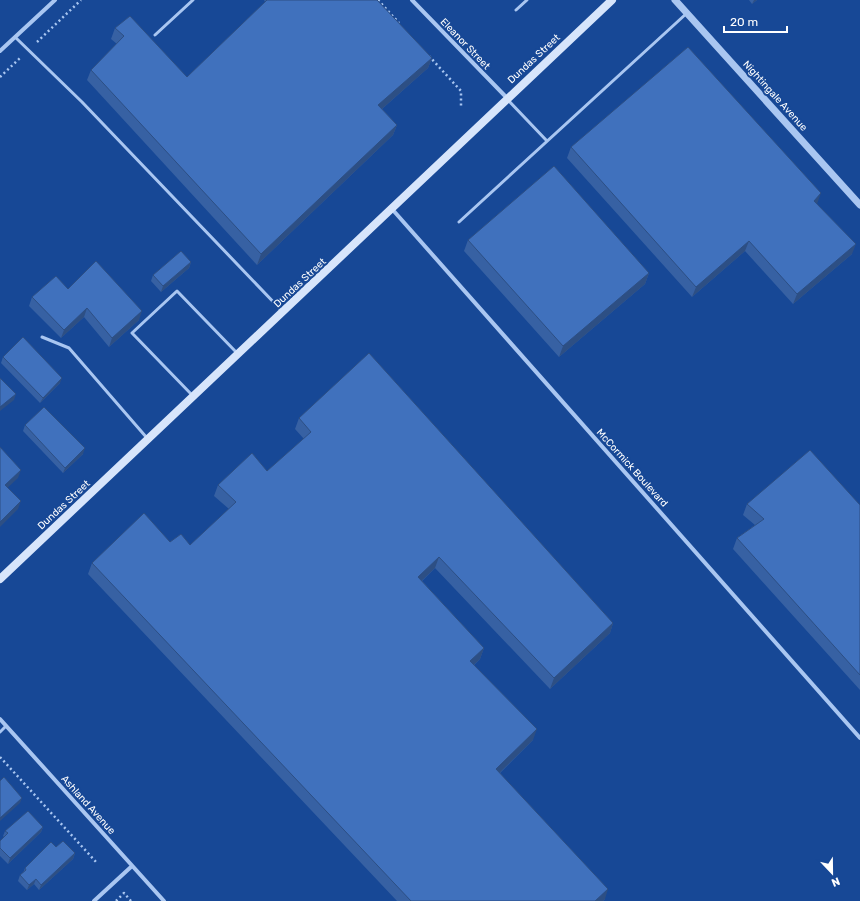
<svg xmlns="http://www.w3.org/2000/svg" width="860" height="901" viewBox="0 0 860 901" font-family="Rubik,sans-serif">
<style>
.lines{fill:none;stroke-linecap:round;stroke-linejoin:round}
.path{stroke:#a9c6f1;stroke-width:2.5;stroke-dasharray:2 3;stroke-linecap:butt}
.service{stroke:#a9c6f1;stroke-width:3}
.minor{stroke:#a9c6f1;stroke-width:4}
.tertiary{stroke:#a9c6f1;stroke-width:7}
.secondary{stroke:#d7e5fb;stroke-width:8}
.wall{fill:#3761a3}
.shaded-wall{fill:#2d4f84}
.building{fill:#4071bd;stroke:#2d4f84}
.labels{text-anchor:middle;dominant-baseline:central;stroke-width:4;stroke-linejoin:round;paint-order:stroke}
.street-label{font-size:10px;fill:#fff;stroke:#174896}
</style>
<rect width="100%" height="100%" fill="#174896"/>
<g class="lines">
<!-- path -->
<path class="path" d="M378,0l21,23
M37,42l44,-42
M429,56l32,35v15
M0,77l20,-19
M0,757l97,106
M116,901l8,-8 7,8"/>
<!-- service -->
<path class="service" d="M516,10l11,-10
M155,35l38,-35
M15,37l67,65 200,209
M508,100l39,41
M459,222l228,-209
M42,337l27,11 78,90
M193,396l-61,-63 45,-42 60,62
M0,732l6,-6"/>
<!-- minor -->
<path class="minor" d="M412,0l95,98
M0,51l55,-51
M392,209l468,529
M0,719l164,182
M94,901l38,-35"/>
<!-- tertiary -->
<path class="tertiary" d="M675,0l185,205"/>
<!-- secondary -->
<path class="secondary" d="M0,579l612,-579"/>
</g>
<!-- wall -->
<path class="wall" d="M264,0h113l55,58 -4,10 -46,41 15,16 -4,10 -136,130 -170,-185 4,-10 26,-26 -6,-5 4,-11 72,49 78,-75z
M749,0h8l-5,4z
M571,147l246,57 35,50 -59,50 -48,-53 -53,46 -125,-139z
M468,240l181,33 -4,11 -86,73 -95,-106z
M191,262l-2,6 -28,24 -10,-11 2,-6z
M68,289l71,31 -30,27 -25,-30 -23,21 -32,-32 3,-9z
M3,357l57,26 -20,20 -39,-40z
M299,418l314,205 -3,10 -60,56 -115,-121 -13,13 62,67 -4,11 -6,6 59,75 -33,33 105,126 -2,2h-206l-309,-327 4,-11 78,-21 20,3 39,-36 -15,-13 4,-11 49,-14 37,-32 -9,-10z
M25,425l58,29 -20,19 -40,-42z
M747,504l113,1v185l-127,-141 4,-11 18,-13 -12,-10z
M43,827l-2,5 -33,32 -8,-8v-15l4,-4 -1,-1 2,-5z
M56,847l19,6 -2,6 -34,31 -5,-6 -7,6 -9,-9 2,-6 3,-2 2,-5z"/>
<!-- shaded-wall -->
<path class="shaded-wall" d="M754,0h3l-5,4z
M432,58l-4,10 -54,48 4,-11z
M397,125l-4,10 -136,130 4,-11z
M821,193l-4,11 -7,8 4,-11z
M749,241l-4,10 -53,46 4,-10z
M856,244l-4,10 -59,50 4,-10z
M191,262l-2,6 -28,24 2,-6z
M649,273l-4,11 -86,73 4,-11z
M87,308l-3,9 -23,21 3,-8z
M142,311l-3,9 -30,27 3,-9z
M62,378l-2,5 -20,20 3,-5z
M16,394l-2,6 -14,11v-4z
M85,448l-2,6 -20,19 2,-5z
M21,470l-3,8 -16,15 3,-8z
M21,501l-3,8 -18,18v-5z
M439,557l-4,11 -21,20 4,-11z
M613,623l-3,10 -60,56 4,-11z
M484,648l-4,11 -14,13 4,-11z
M537,729l-4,11 -41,40 4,-11z
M22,798l-2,5 -20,18v-3z
M43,827l-2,5 -33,32 2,-6z
M75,853l-2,6 -34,31 2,-5z
M36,879l-2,5 -7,6 2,-5z
M608,889l-3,10 -2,2h-8z"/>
<!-- building -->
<path class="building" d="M267,0h110l55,58 -54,47 19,20 -136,129 -170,-184 33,-34 -9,-8 15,-12 57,61z
M688,47l133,146 -7,8 42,43 -59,50 -48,-53 -53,46 -125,-140z
M554,166l95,107 -86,73 -95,-106z
M181,251l10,11 -28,24 -10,-11z
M96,261l46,50 -30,27 -25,-30 -23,22 -32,-33 24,-21 12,13z
M23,337l39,41 -19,20 -40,-41z
M369,353l244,270 -59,55 -115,-121 -21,20 66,71 -14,13 67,68 -41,40 112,120 -13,12h-184l-319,-338 52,-50 26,29 11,-8 9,11 46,-43 -18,-17 34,-32 15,18 44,-39 -12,-14z
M0,378l16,16 -16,13z
M44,407l41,41 -20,20 -40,-43z
M0,447l21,23 -16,15 16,16 -21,21z
M810,450l50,55v170l-123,-137 27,-19 -17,-15z
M4,777l18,21 -22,20v-37z
M28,811l15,16 -33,31 -10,-10v-7l8,-8 -3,-2z
M63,841l12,12 -34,32 -5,-6 -7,6 -9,-10 6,-5 -1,-2 26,-26 5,5z"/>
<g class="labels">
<!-- street labels -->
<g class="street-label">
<text transform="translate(465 44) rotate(46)">Eleanor Street</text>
<text transform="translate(534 59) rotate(-43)">Dundas Street</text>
<text transform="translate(775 96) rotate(48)">Nightingale Avenue</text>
<text transform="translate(300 283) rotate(-43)">Dundas Street</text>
<text transform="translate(632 468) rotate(48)">McCormick Boulevard</text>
<text transform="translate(64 505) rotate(-43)">Dundas Street</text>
<text transform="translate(88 805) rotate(48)">Ashland Avenue</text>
</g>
</g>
<!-- north arrow -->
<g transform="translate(832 873) rotate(158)" stroke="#174896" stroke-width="3" paint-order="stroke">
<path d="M0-3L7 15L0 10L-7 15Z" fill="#ffffff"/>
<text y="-6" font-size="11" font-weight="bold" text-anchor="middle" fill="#ffffff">N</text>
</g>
<!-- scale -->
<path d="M724 26v6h63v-6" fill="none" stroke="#ffffff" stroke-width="2"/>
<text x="730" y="26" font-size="12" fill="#ffffff" stroke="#174896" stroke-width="3" paint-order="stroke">20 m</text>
</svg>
